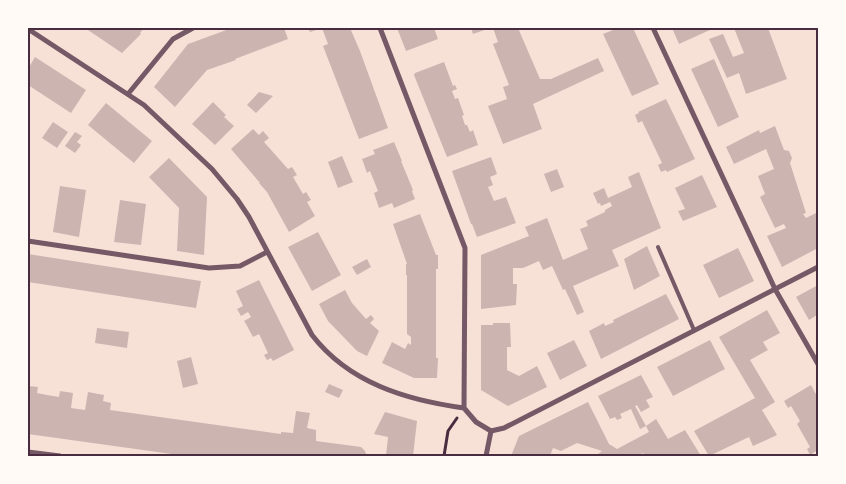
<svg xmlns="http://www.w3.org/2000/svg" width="846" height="484" viewBox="0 0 846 484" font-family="'Playfair Display',serif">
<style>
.building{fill:#ccb4b1}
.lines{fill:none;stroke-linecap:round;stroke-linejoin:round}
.path{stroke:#4a2c40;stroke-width:3}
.service{stroke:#755966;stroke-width:4}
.minor{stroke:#755966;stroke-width:5}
.neatline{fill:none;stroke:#4a2c40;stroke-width:2}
</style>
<rect width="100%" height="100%" fill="#f7e1d7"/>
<!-- building -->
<path class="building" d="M85,28h59l-4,5 1,1 -19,19z
M232,28h52l4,11 -53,20 1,1 -29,10 -32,37 -21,-20 34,-43z
M308,28h42l10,23 28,77 -29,11 -36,-93 5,-2 -6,-16 -12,4z
M397,28h37l4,11 -32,12z
M471,28h19l-17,6z
M493,28h25l22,51h11l47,-21 6,13 -71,33 9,25 -39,15 -15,-38 19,-7 -4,-12 6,-2 -16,-41 5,-2z
M618,28h15l26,56 -27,12 -29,-62z
M672,28h40v1l-33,15z
M734,28h34l19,51 -41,15 -7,-21 -12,5 -18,-39 14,-5 10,23 11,-4z
M35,57l51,33 -15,23 -43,-28v-16z
M714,59l25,58 -21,10 -27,-58z
M444,62l9,24 2,-1 2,4 -5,2 3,8 3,-1 6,17 -2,1 3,9h2l3,7 3,-2 5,15 -31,12 -33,-82 1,-2z
M259,92l14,4 -17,17 -9,-8z
M666,99l29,60 -28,13 -1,-2 -5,2 -3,-7 4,-2 -20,-42 -4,2 -3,-8 4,-2 -1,-1z
M213,102l13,13 -2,2 10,9 -19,19 -23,-21z
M106,103l46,38 -18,22 -46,-38z
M53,122l15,10 -11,16 -15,-10z
M775,126l9,24 5,1 3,7 -2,5 16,50 -3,1 3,4 12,-6v36l-36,19 -15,-31 19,-8 -2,-4 -9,4 -15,-31 5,-3 -7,-18 16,-7 -8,-20 -32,15 -8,-17 33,-17 1,3z
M253,129l6,6 4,-4 6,7 -5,4 24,27 4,-2 5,8 -4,2 10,17 3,-2 5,8 -4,2 8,14 -26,16 -22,-40 -8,-9h1l-29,-34z
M75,132l7,4 -5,6 4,3 -6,8 -10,-7z
M394,142l8,19h-1l12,29 -1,1 3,8 -21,9 -2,-5 -13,5 -5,-15 4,-2 -8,-20 -3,2 -5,-14 13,-5 -2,-4z
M342,156l11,26 -15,6 -10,-26z
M491,157l6,17 -7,3 3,8 -5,2 6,14 12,-4 10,26 -39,14 -5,-13h-1l-19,-53z
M169,158l38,39 -3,58 -27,-4 2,-43 -30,-31z
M557,169l7,18 -13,5 -7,-18z
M639,172l22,56 -49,22 7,16 -46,20 11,26 -7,3 -12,-26 -2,1 -11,-24 -9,4 -4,-9 -16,7h-10v16h4l-1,21 -35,4v-54l48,-19 -4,-9 22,-9 16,42 25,-11 -8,-20 8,-3 -2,-5 19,-9v-2l7,-4 -2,-4 -9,4 -1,-3 -2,1 -5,-11 11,-5 4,10 24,-11 -4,-10z
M702,175l15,32 -34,14 -5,-10 7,-2 -10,-21z
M60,186l26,4 -7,47 -26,-5z
M120,200l26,4 -5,41 -27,-3z
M420,214l16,41h2v14h-2v89h2l-1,20h-23l-32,-15 10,-21 13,7 3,-6 3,2v-8l-4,-3v-59h-1v-11h1l-14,-40z
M318,232l23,43 -29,16 -24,-44z
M647,246l13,30 -26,14 -10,-31z
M738,248l16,33 -35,17 -16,-33z
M28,254l173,27 -5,27 -168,-26z
M367,259l4,8 -14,8 -5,-8z
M259,280l35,70 -21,11 -2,-3 -4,2 -3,-5 4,-2 -9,-19 -6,3 -7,-13 -2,-3 7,-4 -3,-5 -7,4 -4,-7 6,-3 -7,-15z
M818,285v32l-1,-2 -8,5 -13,-23z
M345,290l7,13 14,16 5,-4 3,4 -4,4 9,8 -12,25 -10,-5 -29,-30 -9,-17z
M666,294l13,25 -78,40 -12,-28 15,-8 1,3 9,-4 -1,-2z
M767,310l13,23 -17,9 5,8 -18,10 25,42 -13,8 15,25 -24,11 -4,-9 -40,19 -15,-25 61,-33 -36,-61z
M493,323h17l1,24h-4v23l12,6 18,-10 10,21 -39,19 -27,-16v-65h12z
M97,328l32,4 -2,16 -32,-5z
M574,340l13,26 -27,14 -13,-27z
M710,340l15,29 -52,27 -16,-29z
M191,357l7,27 -15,4 -6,-27z
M641,375l12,22 -7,3 4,7 -9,5 -4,-7 -2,1 11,20 10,-7 12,20 17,-9 16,26h-56l-2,-3 -7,3h-37l-2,-1 5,-4 -25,-8 -16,8 -8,-3 -3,8h-39l8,-20 69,-34 21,42 8,5 32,-17 -3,-6 -6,3 -9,-20 -11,5 2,4 -5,2 -2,-3 -5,2 -12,-23z
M329,384l14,6 -4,8 -14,-6z
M811,385l7,13v52l-8,5 -3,-6 3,-2 -13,-23 3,-3 -9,-15 -3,2 -4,-7z
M28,386l10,1 -1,6 10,2 12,2 1,-6 13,2 -2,15 14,2 3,-18 16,3 -1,6 8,2 -1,7 171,24v-2l12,1 3,-22 14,2 -3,15 9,2v11l45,6 4,4 1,3 6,2h-186l-158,-22z
M385,412l32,9 -4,35h-27l2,-19 -14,-3z"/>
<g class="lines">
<!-- path -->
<path class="path" d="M444,456l4,-25 9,-13"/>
<!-- service -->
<path class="service" d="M658,247l36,83"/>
<!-- minor -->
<path class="minor" d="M380,28l85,220 -1,160 12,14 15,9
M653,28l122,261 43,75
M28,29l116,76 68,64 25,30 12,18 63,118c37,48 94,65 152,73
M128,94l45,-55 20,-11
M28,241l181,27 31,-2 27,-14
M491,431l13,-3 314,-161
M28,452l32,4
M486,456l5,-25"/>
</g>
<!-- border -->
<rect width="846" height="484" fill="none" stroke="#fffaf5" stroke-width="58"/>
<rect x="29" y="29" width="788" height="426" class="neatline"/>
</svg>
